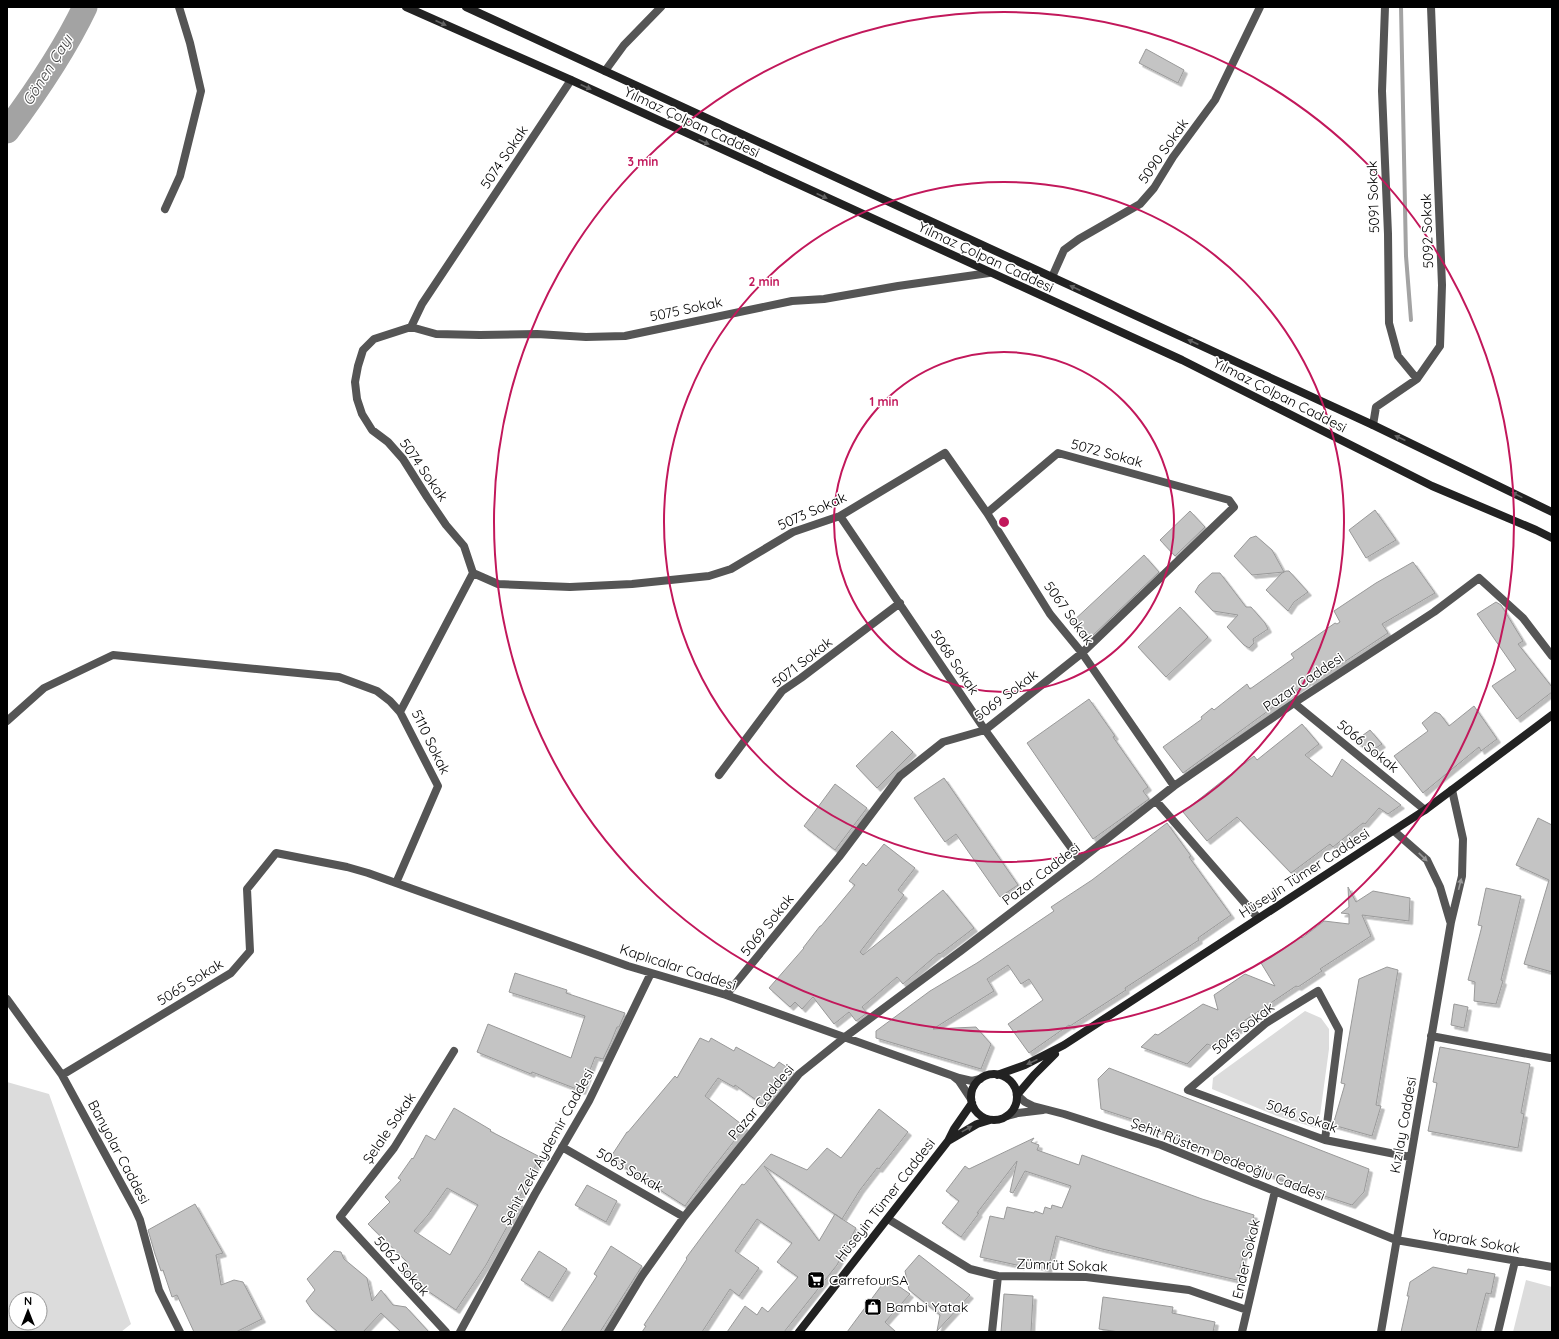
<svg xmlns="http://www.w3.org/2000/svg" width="1559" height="1339" viewBox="0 0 1559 1339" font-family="Quicksand,sans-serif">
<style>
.green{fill:#dcdcdc;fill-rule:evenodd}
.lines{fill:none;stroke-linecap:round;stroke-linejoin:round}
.stream{stroke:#a3a3a3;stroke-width:4}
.river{stroke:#a3a3a3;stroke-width:25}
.building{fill:#c4c4c4;stroke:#999;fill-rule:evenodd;filter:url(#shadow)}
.minor{stroke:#555;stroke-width:8}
.secondary{stroke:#222;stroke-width:8}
.oneway{fill:#646464}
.oneway2{fill:#999}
.ring{fill:none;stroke:#c2185b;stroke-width:2}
.labels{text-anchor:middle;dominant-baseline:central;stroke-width:3;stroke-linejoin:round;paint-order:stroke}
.street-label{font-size:14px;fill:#000;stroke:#fff}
.poi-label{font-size:14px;fill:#000;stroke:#fff;text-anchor:start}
.water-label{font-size:15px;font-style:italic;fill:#444;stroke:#fff}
.centre{fill:#c2185b;stroke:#fff;stroke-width:2}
.ring-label{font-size:12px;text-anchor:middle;font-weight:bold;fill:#c2185b;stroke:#fff;stroke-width:3;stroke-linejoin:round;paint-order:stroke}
</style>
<defs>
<filter id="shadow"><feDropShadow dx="3.5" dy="3.5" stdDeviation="0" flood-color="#0004"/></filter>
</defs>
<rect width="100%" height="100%" fill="#fff"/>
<!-- green -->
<path class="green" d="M1305,1011l16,7 8,11v20l-9,66 -4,13 -39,-12 -65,-27 1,-11z
M7,1082l42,12 82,230 -10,8h-114zM16,1299h24v24h-24z
M1526,1280l26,7v45h-39z"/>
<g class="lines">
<!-- stream -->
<path class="stream" d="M1401,7l5,249 5,64"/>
<!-- river -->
<path class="river" d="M7,131c29,-39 57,-80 78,-124"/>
</g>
<!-- building -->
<path class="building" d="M1146,49l38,21 -6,13 -39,-20z
M1375,510l21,30 -30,18 -17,-28z
M1190,511l15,16 -30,29 -15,-16z
M1256,536l16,14 12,22 -32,3 -18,-19 16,-18z
M1144,555l15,17 -71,68 -17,-17z
M1413,562l22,31 -53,31 6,9 -77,51 -2,-3 -126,92 -20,-26 39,-28 -1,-2 11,-9 2,2 33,-26 3,5 44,-31 -3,-4 44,-31 2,1 3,-2 -6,-11 42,-28z
M1286,571h3l19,21 -14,10 -6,9 -22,-21 16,-17z
M1212,573h8l26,34h5l14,16 3,6 -15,10 1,4 -5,5 -5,-3 -17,-18 11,-12 -25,-4 -18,-19 4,-7z
M1496,602l5,3 22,36 -5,3 34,43v5l-35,27 -25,-33 24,-16 -39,-56z
M1180,607l28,30 -42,40 -28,-30z
M1089,699l26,37 -2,1 35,50 -5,4 6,8 -56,40 -66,-96z
M1474,706l23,33 -16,12 -2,-4 -56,46 -29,-37 34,-25 -6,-8 13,-11 5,2 9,12z
M1302,724l17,20 -14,11 27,22 10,-18 59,46 -13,9 -9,-6 -14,16 -2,-1 -30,24 -3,-3 -39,29 -54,-56 -30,24 -24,-29 71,-56 3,4z
M1370,730l12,14 -12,8 -15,-11z
M892,731l21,21 -36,36 -21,-22z
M944,778l74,107 -18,12 -44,-63 -11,8 -31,-44z
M835,784l32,24 -32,42 -31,-24z
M1538,818l14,7v147l-28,-8 25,-84 -33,-15z
M1167,823l24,33 -2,1 42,58 -33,23 1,2 -74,48 1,2 -56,36 -1,-1 -40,28 -21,-29 35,-24 -14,-21 -8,5 -13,-19 -21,14 7,12 -61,38 43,-2 15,17 -10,25 -105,-31v-7l54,-40 47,-28 77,-52 -3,-4 41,-27z
M884,844l31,24 -17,22 6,5 -44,57 3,3 80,-65 31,38 -34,26 -1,-1 -36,31 -6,-7 -35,30 5,6 -11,8 -7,-9 -15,12 -21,-27 -11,12 -7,-7 -5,5 -21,-19 35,-40h-1l17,-22h1l34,-41 -6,-4 14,-18 3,3z
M1348,887l8,15 17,-11 37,7 -1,23 -47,-6 9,21 -51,33 2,2 -24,16 -2,-1 -52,35 5,2 -37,23 -5,-2 -20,20 -46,-17 14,-13 3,1 45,-31 15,6 -4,-15 31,-21 30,12 -14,-23 40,-26 1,1 22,-17 25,3v-10l-8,-1 8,-6z
M1486,888l35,8 -20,84 2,1 -7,23 -22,-3 1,-19 -7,-2 14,-54 -4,-1z
M1387,967l11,3 -22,135 5,1 -9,30 -39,-11 12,-41 -4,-1 18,-104z
M515,973l52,17 -1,3 59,20 -6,14h-2l-6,15 -8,17 -8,-2 -13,34 -50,-19 -1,2 -54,-22 11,-28 83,34 14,-42 -76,-24z
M1454,1004l14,3 -4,21 -13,-3z
M700,1038l9,4 2,-4 23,13 2,-4 38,21 5,-6 12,8 -25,37 -31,-22 -1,2 -16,-9 -13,18 40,31 -39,50 -21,29 -75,-48 17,-26h1l47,-56 2,2z
M1440,1047l90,17 -9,49 3,1 -6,34 -90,-17 9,-48 -4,-1z
M1109,1068l260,101 -5,23 -12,13 -40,-13 -60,-24 1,-2 -37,-15 -1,1 -72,-27 1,-2 -43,-14 -3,-30z
M454,1108l37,22 -1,1 50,26 -23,45 3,1 -34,62 -30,45 -55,-37 7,-10 -40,-39 22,-22 -5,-5 16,-17 -3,-2 14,-20 1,1 13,-24 9,5zM447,1188l31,17 -28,50 -36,-24 14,-16z
M879,1109l29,23 -29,37 -2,-1 -17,22 -18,29 14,9 -19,37 -53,67h-57l18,-26 12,9 5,-8 6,5 30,-35 -21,-15 15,-19 -35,-24 -22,32 24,17 -20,28 -9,-7 -28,43h-60l4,-6 -2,-1 43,-66 -1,-1 20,-27 36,-47 2,1 27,-31 36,16 20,-22 14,10zM764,1166l78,53 -7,-5 -16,27z
M1034,1138l-3,4 8,3 -2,5 42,15 3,-10 120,44 52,16 -17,65 -135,-31 -46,-13 -8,33 -26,-7 -1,4 -41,-9 10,-41 14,3 3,-12 27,6 1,-2 8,3 2,-7 6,2 1,-4 10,3 9,-22 -46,-15 -12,22 -3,-1 7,-31 -40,52h2l-18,24 -19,-14 17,-22 -13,-10 19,-25 4,3z
M587,1185l30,16 -11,21 -31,-17z
M195,1204l28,49 -7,2 5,30 13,-5 9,2 19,37 -26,13h-42l-17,-37 -5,2 -9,-27 -2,1 -6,-17 -7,-24z
M611,1246l31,20 -42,66h-39l36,-56 -3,-2z
M334,1251l7,1 3,7 23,19 5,23 9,-11 12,15 13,2 23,25h-28l-20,-19 -18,19h-25l-26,-22 -6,-9 9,-11 -8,-11z
M539,1251l28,18 -18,29 -28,-18z
M919,1255l51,40 -33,36 3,-16 -31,-25 -4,-19z
M1433,1267l34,7 1,-5 27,5 -4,20 -5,-1 -10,39h-75l8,-36h-2l3,-14z
M887,1278l23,16 -25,28 11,10h-49z
M1004,1294l29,2 -2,36h-30z
M1103,1297l70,10 -1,6 43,9 -2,10h-94l-20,-3z"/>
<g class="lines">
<!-- minor -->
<path class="minor" d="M1385,7l-3,84 6,143 1,89 9,33 19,23
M605,71l19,-26 37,-38
M571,80l-149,224 -11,23 -37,12 -11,11 -5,16 -3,16 2,17 5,15 10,16 16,12 15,17 24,38 19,28 18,21 9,27 25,11 72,3 62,-3 77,-8 22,-7 62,-37 47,-16 105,-63 42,60 63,101 32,39 92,133
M165,209l15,-33 21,-85 -11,-48 -11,-36
M1052,277l12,-27 15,-11 61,-35 14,-16 19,-31 42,-57 45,-93
M411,327l25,7 44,1 57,-1 49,3 39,-1 167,-35 32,-2 74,-13 91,-13
M1373,425l3,-18 41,-28 23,-33 2,-61 -11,-278
M840,516l145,214 95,130
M1294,703l131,107
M400,712l73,-139
M7,721l37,-33 69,-33 226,22 38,14 13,10 10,11 38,74 -42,97
M719,775l63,-84 19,-13 99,-75
M1156,801l102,117
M1394,831l33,29 13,27 10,34
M726,995l113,-138 61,-81 43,-34 42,-12 97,-77 152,-146 -5,-7 -171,-47 -71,60
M7,999l55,76 73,134 5,11 19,70 21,42
M1431,1036l119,22
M62,1075l169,-102 19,-22 -3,-62 29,-36 71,14 21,6 260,93 98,29 233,83 13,3 8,-2
M954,1077l5,4 12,18
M1188,1090l78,-67 52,-32 21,39 -14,110
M1188,1090l137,50 85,17
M1017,1095l8,7 8,4 31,8 97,31 235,95 156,27
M1007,1116l11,-3 25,-3
M562,1147l122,70
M888,1219l82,50 28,7 88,1 103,13 58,20
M446,1332l-106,-115 54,-69 60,-97
M460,1332l75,-138 54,-93 62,-128
M608,1332l34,-56 42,-59 115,-143 46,-37 117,-87 118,-90 94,-74 120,-83 140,-91 45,-34 44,40 29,38
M992,1332l6,-56
M1242,1332l33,-141
M1381,1332l70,-410 11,-46 1,-37 -11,-49
M1498,1332l17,-71"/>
<!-- secondary -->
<path class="secondary" d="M406,7l165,73 611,280 250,126 104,44 16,8
M466,7l907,418 179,87
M971 1097a23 23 0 1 1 46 0a23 23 0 1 1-46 0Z
M997,1075l28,-10 39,-20 361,-235 127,-95
M1017,1095l17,-20 21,-21
M972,1103l-18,26 -6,12 29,-17 13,-4
M799,1332l149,-191"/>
</g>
<!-- one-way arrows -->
<defs><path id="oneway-solid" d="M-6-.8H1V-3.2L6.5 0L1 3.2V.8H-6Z"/></defs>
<g class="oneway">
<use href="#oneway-solid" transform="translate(441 23) rotate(24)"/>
<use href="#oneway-solid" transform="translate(586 87) rotate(25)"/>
<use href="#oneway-solid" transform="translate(704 142) rotate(25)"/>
<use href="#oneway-solid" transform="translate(822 196) rotate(25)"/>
<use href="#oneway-solid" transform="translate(1075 288) rotate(-155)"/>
<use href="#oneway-solid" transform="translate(1193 342) rotate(-155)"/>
<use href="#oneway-solid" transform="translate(1400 438) rotate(-155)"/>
<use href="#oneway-solid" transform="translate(1517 495) rotate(-154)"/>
<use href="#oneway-solid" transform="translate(1032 1062) rotate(156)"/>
<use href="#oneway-solid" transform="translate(967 1129) rotate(-29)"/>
</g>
<g class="oneway2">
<use href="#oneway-solid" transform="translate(1423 857) rotate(44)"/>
<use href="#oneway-solid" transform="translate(1460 884) rotate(-76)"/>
</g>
<!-- distance rings -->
<g class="ring">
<circle cx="1004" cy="522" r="170"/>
<circle cx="1004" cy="522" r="340"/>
<circle cx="1004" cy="522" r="510"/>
</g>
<!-- icons -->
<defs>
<symbol id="supermarket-square" viewBox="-11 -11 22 22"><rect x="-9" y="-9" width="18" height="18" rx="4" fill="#000" stroke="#fff"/><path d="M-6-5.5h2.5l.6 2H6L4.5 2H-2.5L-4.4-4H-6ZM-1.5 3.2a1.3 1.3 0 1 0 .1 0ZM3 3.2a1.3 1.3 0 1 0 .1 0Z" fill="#fff"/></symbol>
<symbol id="shop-square" viewBox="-11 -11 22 22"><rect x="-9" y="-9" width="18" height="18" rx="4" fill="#000" stroke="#fff"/><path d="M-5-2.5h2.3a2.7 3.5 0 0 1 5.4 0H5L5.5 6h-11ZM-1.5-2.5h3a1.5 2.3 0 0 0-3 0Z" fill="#fff"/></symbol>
</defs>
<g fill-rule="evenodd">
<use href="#supermarket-square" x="806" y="1270" width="20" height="20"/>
<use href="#shop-square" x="863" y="1297" width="20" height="20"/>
</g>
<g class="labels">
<!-- street labels -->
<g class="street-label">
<text transform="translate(692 122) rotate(25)">Yılmaz Çolpan Caddesi</text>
<text transform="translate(1163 151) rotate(-55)">5090 Sokak</text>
<text transform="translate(504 157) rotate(-56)">5074 Sokak</text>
<text transform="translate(1373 197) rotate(-92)">5091 Sokak</text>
<text transform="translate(1427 231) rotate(-92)">5092 Sokak</text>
<text transform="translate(986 257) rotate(25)">Yılmaz Çolpan Caddesi</text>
<text transform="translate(686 309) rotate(-12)">5075 Sokak</text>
<text transform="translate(1280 395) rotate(27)">Yılmaz Çolpan Caddesi</text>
<text transform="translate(1107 453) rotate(15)">5072 Sokak</text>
<text transform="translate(424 470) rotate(55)">5074 Sokak</text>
<text transform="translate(812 511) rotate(-24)">5073 Sokak</text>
<text transform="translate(1069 613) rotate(54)">5067 Sokak</text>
<text transform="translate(802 662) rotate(-38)">5071 Sokak</text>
<text transform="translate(955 662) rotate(56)">5068 Sokak</text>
<text transform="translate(1303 682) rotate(-34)">Pazar Caddesi</text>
<text transform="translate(1006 695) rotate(-37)">5069 Sokak</text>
<text transform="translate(431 742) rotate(64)">5110 Sokak</text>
<text transform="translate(1368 746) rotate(39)">5066 Sokak</text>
<text transform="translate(1304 873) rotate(-33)">Hüseyin Tümer Caddesi</text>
<text transform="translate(1041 874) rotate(-37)">Pazar Caddesi</text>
<text transform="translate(767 925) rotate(-51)">5069 Sokak</text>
<text transform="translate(678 967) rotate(18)">Kaplıcalar Caddesi</text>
<text transform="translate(190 982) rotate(-32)">5065 Sokak</text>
<text transform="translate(1243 1028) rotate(-38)">5045 Sokak</text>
<text transform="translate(761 1102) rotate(-50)">Pazar Caddesi</text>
<text transform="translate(1302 1116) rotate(19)">5046 Sokak</text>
<text transform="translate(1403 1125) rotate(-80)">Kızılay Caddesi</text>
<text transform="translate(389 1128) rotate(-56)">Şelale Sokak</text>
<text transform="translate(547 1147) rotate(-61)">Şehit Zeki Aydemir Caddesi</text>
<text transform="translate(119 1152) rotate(62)">Banyolar Caddesi</text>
<text transform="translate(1228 1159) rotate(21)">Şehit Rüstem Dedeoğlu Caddesi</text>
<text transform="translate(630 1170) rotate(30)">5063 Sokak</text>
<text transform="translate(885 1200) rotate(-52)">Hüseyin Tümer Caddesi</text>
<text transform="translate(1476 1241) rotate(10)">Yaprak Sokak</text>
<text transform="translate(1246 1259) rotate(-77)">Ender Sokak</text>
<text transform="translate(1062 1265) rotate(2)">Zümrüt Sokak</text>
<text transform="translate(402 1266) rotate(48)">5062 Sokak</text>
</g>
<!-- poi labels -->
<g class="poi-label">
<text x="829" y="1280">CarrefourSA</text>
<text x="886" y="1307">Bambi Yatak</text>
</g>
<!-- water labels -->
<g class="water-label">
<text transform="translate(47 70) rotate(-58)">Gönen Çayı</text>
</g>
</g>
<circle cx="1004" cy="522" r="6" class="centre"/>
<g class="ring-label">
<text x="643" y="166">3 min</text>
<text x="764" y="286">2 min</text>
<text x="884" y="406">1 min</text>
</g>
<!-- border -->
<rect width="1559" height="1339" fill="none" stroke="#000000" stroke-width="16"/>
<!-- north arrow -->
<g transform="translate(28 1311)"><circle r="19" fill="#ffffff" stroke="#999999"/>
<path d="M0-3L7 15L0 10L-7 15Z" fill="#000000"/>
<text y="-6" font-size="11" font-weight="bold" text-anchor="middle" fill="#000000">N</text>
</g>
</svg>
